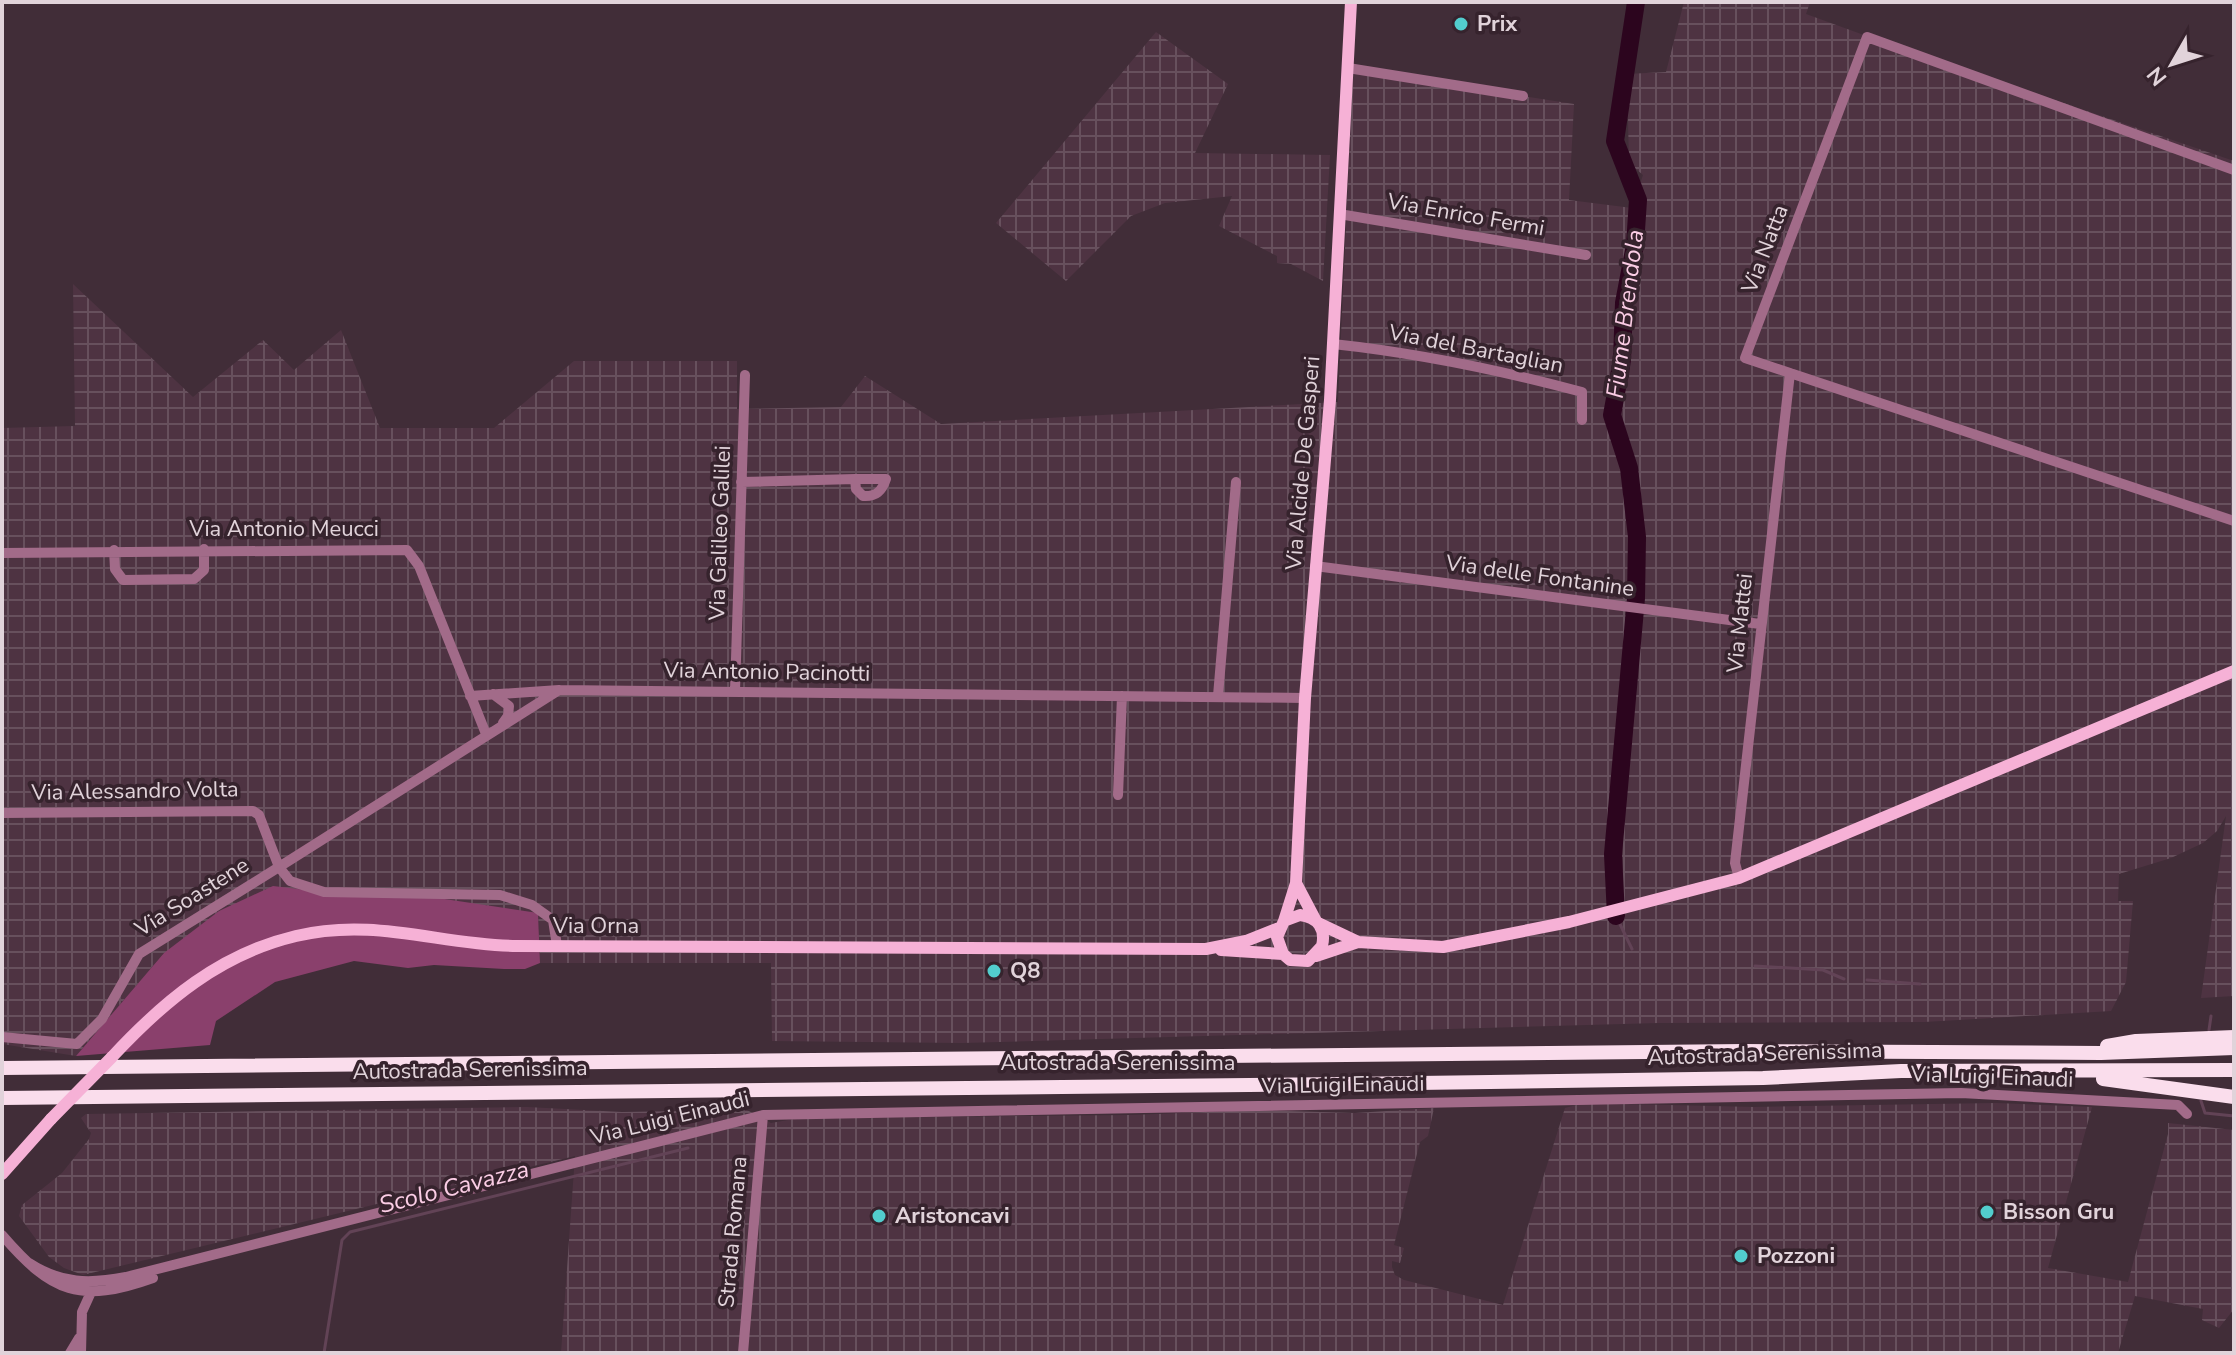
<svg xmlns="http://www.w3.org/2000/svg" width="2236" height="1355" viewBox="0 0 2236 1355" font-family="'Nunito Sans',sans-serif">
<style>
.industrial{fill:url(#industrial-grid)}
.green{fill:#8a406c}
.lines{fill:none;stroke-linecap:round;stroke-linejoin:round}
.stream{stroke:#624356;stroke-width:3}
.river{stroke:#2c051e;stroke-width:18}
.minor{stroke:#a26b89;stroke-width:10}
.major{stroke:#f6b1d6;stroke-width:12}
.highway{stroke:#faddec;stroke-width:14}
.major-bridge{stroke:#f6b1d6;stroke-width:12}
.poi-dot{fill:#52cdcd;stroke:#36232d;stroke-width:3}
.labels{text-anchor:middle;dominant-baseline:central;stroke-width:7;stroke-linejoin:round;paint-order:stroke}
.poi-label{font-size:22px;font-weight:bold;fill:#e1d3da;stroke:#36232d;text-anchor:start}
.street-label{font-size:22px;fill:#e1d3da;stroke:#36232d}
.water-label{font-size:24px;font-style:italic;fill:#fbcde5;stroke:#36232d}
</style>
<defs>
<pattern id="industrial-grid" width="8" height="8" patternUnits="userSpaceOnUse" patternTransform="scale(2)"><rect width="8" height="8" fill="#4e3342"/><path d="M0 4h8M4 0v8" fill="none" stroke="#67505d"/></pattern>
</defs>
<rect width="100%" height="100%" fill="#412d38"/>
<!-- industrial -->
<path class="industrial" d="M1684,2h126l-4,12 55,20 373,127v835l-33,2 25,-182 -9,15 -14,12 -32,15 -52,16 -1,27h15l-7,81 -15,29 -187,11 -266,1 -696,20 -190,-2 -1,-78h-231l-2,-49 -374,39 -88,103 -74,-12v-616l73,-2 -2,-142 120,113 70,-57 31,30 47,-40 39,98h114l80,-67h163v48l104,-2 24,-31 76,48 397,-22 15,-332 221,34 -5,96 63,8 11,-33 -14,-12 -2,-89 39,-2z
M1156,32l72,52 -33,69 135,2 -7,126 -32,-17 -14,-1v-7l-58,-30 13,-30 -67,7 -34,13 -65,65 -70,-58z
M1584,1103l170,4 242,-4 96,4 -44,161 80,14 40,-148v-11l66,7v179l-15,19 -17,-8 1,-11 -68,-13 -17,57h-1557l14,-197 -492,119 -19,-7 -15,-11 -30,-41 3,-11 40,-32 27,-34 2,-6 -10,-15 5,-4 441,-7 95,5 125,-2 24,13 29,-5 332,-3 123,-5 100,3 79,-5 -6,28 -8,6 -26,103 10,3 -4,15 -8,-2v6l3,8 9,5 99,25 62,-197z"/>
<!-- green -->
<path class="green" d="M273,886l92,11h66l107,16 2,50 -15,6h-21l-70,-4 -26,3 -54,-7 -79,21 -59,39 -6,24 -134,11 88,-103 55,-42z"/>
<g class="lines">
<!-- stream -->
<path class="stream" d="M1616,916l16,33
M1755,966l68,4 21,9
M1867,980l53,4
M2209,1030l2,-14
M2201,1101l4,12 29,3
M324,1353l18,-113 8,-8 338,-84"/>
<!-- river -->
<path class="river" d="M1616,916l-3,-62 23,-256 1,-61 -8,-69 -17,-53 10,-55 2,-57 11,-58 3,-45 -23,-59 21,-139"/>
<!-- minor -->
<path class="minor" d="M1348,68l175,28
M2234,170l-367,-133 -122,321 489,163
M1339,214l247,41
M1333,344c84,9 167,26 249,48v28
M741,482l114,-3 1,10 7,7c13,1 19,-5 23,-17h-31
M114,550l1,19 8,11 71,-1 10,-9v-21
M2,553l405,-3 12,16 67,168
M1315,566l445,58
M735,691l10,-316
M493,694l16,12 -1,10 -5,7
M470,696l89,-6 746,8
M1218,696l18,-214
M1118,795l4,-99
M2,813l251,-2 6,4 20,52 280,-177
M1739,878l-4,-15 55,-490
M2,1037l75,7 25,-25 37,-65 140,-87 11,14 34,11 176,3 32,10 21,15 4,26
M2,1235c50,58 78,69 151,43
M29,1263c32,21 61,21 97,14l637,-162 1198,-22 217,12 9,9
M70,1353l9,-15
M81,1353l1,-41 10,-22
M743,1353l20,-238"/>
<!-- major -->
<path class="major" d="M1284,921l12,-38
M1316,921l-20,-38 9,-185 25,-298 21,-398
M1318,923l40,19
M1221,950l62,4 7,6 18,1 14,-15c4,-17 -4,-29 -22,-31l-16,6 -7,16 6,17
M1316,956l42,-14 85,5 126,-25 170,-44 495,-207
M112,1057c52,-56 108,-103 184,-121 79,-19 144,9 221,10 230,2 460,2 689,3l40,-8 33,-13
M2,1174l49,-55"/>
<!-- highway -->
<path class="highway" d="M2107,1046l29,-5 98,-4
M2,1068l1742,-17 357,2 133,-5
M2103,1079l131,18
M2,1098l1343,-14 418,-6 138,-7 333,-1"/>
<!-- major-bridge -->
<path class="major-bridge" d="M51,1119l61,-62"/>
</g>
<!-- markers -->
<g class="poi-dot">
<circle cx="1461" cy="24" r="8"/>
<circle cx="994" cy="971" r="8"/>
<circle cx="1987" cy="1212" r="8"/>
<circle cx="879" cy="1216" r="8"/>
<circle cx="1741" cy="1256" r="8"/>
</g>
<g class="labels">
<!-- poi labels -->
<g class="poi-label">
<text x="1477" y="24">Prix</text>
<text x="1010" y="971">Q8</text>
<text x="2003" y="1212">Bisson Gru</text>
<text x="895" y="1216">Aristoncavi</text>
<text x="1757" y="1256">Pozzoni</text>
</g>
<!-- street labels -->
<g class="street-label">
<text transform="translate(1466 215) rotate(10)">Via Enrico Fermi</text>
<text transform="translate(1765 249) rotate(-69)">Via Natta</text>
<text transform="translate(1476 349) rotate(11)">Via del Bartaglian</text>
<text transform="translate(1303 463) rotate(-85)">Via Alcide De Gasperi</text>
<text x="284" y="529">Via Antonio Meucci</text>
<text transform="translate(720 533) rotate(-88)">Via Galileo Galilei</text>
<text transform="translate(1540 576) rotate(8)">Via delle Fontanine</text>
<text transform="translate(1740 623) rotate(-84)">Via Mattei</text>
<text transform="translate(767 672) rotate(1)">Via Antonio Pacinotti</text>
<text transform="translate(135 791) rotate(-1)">Via Alessandro Volta</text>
<text transform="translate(192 897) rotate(-32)">Via Soastene</text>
<text x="596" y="926">Via Orna</text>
<text transform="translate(1765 1054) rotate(-2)">Autostrada Serenissima</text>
<text x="1118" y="1063">Autostrada Serenissima</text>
<text transform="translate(470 1070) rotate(-1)">Autostrada Serenissima</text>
<text transform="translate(1992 1077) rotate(2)">Via Luigi Einaudi</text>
<text transform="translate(1343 1085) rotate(-1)">Via Luigi Einaudi</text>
<text transform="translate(670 1118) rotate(-14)">Via Luigi Einaudi</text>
<text transform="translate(733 1232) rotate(-85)">Strada Romana</text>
</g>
<!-- water labels -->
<g class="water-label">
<text transform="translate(1625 314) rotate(-83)">Fiume Brendola</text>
<text transform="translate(454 1187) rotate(-14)">Scolo Cavazza</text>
</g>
</g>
<!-- border -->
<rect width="2236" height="1355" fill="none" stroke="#e1d3da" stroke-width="8"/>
<!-- north arrow -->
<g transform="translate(2172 64) rotate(231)" stroke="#36232d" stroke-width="6" paint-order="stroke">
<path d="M0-6L14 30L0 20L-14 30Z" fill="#e1d3da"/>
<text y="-12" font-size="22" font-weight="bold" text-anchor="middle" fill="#e1d3da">N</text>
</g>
</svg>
